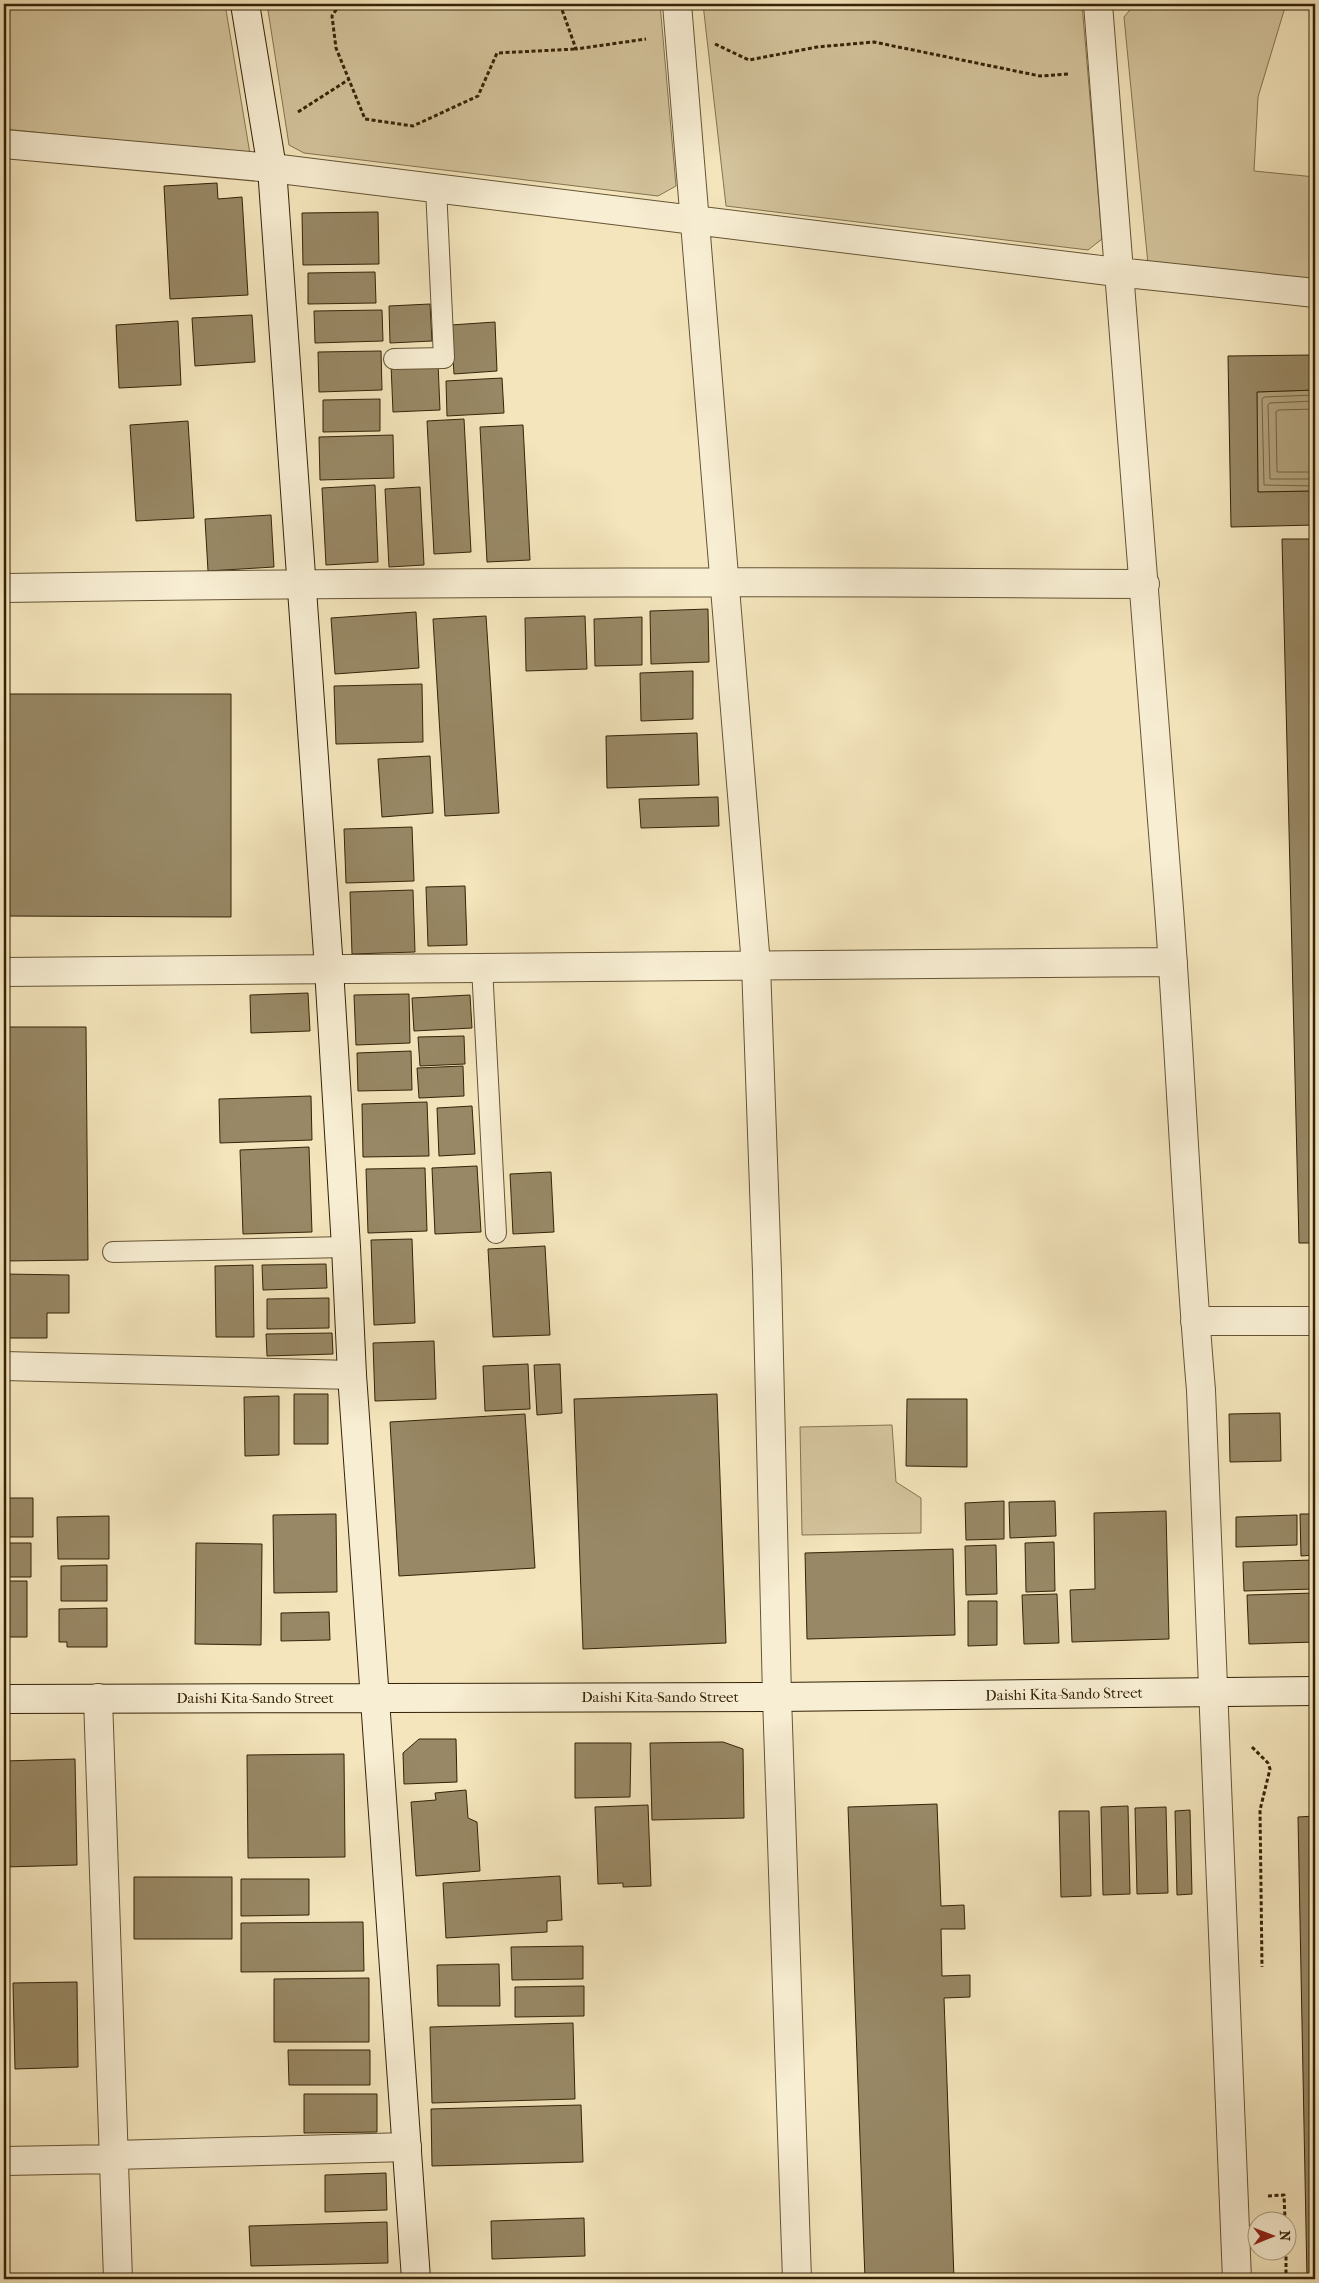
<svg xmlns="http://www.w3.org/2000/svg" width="1319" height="2283" viewBox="0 0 1319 2283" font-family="'IM FELL French Canon',serif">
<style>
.green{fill:#d4c49d;stroke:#847452}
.water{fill:#b3a37e;stroke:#81704e}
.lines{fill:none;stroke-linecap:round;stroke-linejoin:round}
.shore{stroke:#746342;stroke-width:1}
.building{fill:#988865;stroke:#352307}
.lane-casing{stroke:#655434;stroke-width:22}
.street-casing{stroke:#655434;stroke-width:30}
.secondary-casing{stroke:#352307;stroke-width:30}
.path{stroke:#352307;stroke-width:3;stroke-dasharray:4 2.5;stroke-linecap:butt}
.lane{stroke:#f8eed3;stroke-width:20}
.street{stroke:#f8eed3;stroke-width:28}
.secondary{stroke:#f8eed3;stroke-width:28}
.labels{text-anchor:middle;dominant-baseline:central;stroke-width:5;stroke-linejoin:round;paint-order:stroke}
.street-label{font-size:15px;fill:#352307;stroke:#f8eed3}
</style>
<rect width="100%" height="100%" fill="#f4e5bc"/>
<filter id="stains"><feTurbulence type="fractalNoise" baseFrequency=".004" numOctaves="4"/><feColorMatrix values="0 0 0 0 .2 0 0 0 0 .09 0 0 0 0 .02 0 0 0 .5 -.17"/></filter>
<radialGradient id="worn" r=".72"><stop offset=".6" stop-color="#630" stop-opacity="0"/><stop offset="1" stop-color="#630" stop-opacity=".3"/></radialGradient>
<!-- green -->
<path class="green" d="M4,4h221l25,150 -246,-25z
M267,4h393l16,182 -18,10 -354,-43 -15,-8z
M703,4h379l20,235 -14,11 -362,-44z
M1189,4h97l-28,93 -4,74 61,6v105l-167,-18 -24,-247 10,-12z
M892,1425l4,57 25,16v35l-119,2 -2,-108z"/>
<!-- water -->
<path class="water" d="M1315,390v101l-57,1 -1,-100z"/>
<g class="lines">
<!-- shore -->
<path class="shore" d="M1315,395l-51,2 -2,2 2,86 51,1
M1315,401l-45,2 -2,2 2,74h45
M1315,409l-37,1 -2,2 1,60h38"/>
</g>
<!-- building -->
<path class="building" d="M217,183l1,16 24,-2 6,98 -78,4 -6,-113z
M378,212l1,52 -76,1 -1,-52z
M375,272l1,31 -68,1v-31z
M430,304l2,37 -42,2 -1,-37z
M382,310l1,31 -68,2 -1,-32z
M252,315l3,47 -60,4 -3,-48z
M178,321l3,64 -62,3 -3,-63z
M495,322l2,49 -43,3 -3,-49z
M381,351l1,39 -63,2 -1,-40z
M1315,355v35l-58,2 1,100 57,-1v34l-84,2 -3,-171z
M438,363l2,47 -47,2 -2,-47z
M502,378l2,35 -57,3 -1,-35z
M380,399v32l-57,1v-32z
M464,419l7,133 -37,2 -7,-133z
M188,421l6,97 -58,3 -6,-96z
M523,425l7,135 -43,2 -7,-135z
M393,435l1,43 -74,2 -1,-43z
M375,485l3,77 -52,3 -4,-77z
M420,487l4,78 -35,2 -4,-78z
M271,515l3,52 -66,4 -3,-52z
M1282,539h33v704h-16z
M708,609l1,53 -58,2 -1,-53z
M416,612l3,56 -84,6 -4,-56z
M486,616l13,197 -54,3 -12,-197z
M585,616l2,53 -61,2 -1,-53z
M642,617v48l-47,1 -1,-47z
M693,671v48l-52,2 -1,-48z
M422,684l1,58 -87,2 -2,-58z
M4,694h227v223l-227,-1z
M697,733l2,52 -92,3 -1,-52z
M430,756l3,57 -51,4 -4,-58z
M718,797l1,29 -78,2 -2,-29z
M412,827l2,54 -68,2 -2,-54z
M465,886l2,59 -39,1 -2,-59z
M413,890l2,62 -63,2 -2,-62z
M308,993l2,38 -59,2 -1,-38z
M409,994l1,49 -54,2 -2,-50z
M470,995l2,33 -58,3 -2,-33z
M4,1027h82l2,233 -84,1z
M464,1036l1,28 -45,2 -2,-29z
M411,1051l1,39 -54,1 -1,-38z
M463,1066l1,30 -45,2 -2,-30z
M311,1096l1,44 -92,3 -1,-44z
M427,1102l2,54 -66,1 -1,-53z
M472,1106l3,48 -36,2 -2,-48z
M309,1147l3,85 -69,2 -3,-84z
M477,1166l4,66 -46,2 -3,-66z
M425,1168l2,63 -59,2 -2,-64z
M551,1172l3,60 -41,2 -3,-60z
M412,1239l3,84 -41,2 -3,-85z
M545,1246l5,89 -57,2 -5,-88z
M326,1264l1,24 -64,2 -1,-25z
M253,1265l1,72h-38l-1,-71z
M4,1274l65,1v38h-22v25h-43z
M329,1298v30l-62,1v-30z
M332,1333l1,21 -66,2 -1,-22z
M434,1341l2,58 -61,2 -2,-58z
M528,1364l2,45 -45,2 -2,-45z
M560,1364l2,49 -25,2 -3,-50z
M294,1394h34v50h-34z
M717,1394l9,249 -143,6 -9,-250z
M279,1396v59l-34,1 -1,-59z
M907,1399h60v68l-61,-1z
M1280,1413l1,48 -51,1 -1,-48z
M525,1414l10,154 -136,8 -9,-154z
M4,1498h29v39h-29z
M1004,1501v38l-38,1 -1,-37z
M1055,1501l1,35 -46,2 -1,-36z
M1166,1511l3,128 -97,3 -2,-52 25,-1 -1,-76z
M336,1514l1,78 -63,1 -1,-78z
M1300,1514h15v41l-14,1z
M1297,1515v30l-61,2v-30z
M109,1516v43h-51l-1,-42z
M1054,1542l1,49 -29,1 -1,-49z
M4,1543h27v34h-27z
M196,1543l66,1 -1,101 -66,-1z
M996,1545l1,49 -31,1 -1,-49z
M953,1549l2,86 -148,4 -2,-86z
M1314,1560v29l-70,2 -1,-29z
M107,1565v36h-46v-35z
M4,1581h23v56h-23z
M1315,1593v49l-66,2 -2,-49z
M1057,1594l2,49 -35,1 -2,-49z
M968,1601h29v44l-29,1z
M107,1608v39h-40v-5h-8v-33z
M329,1612l1,28 -49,1v-28z
M419,1739h37l1,43 -53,2 -1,-31z
M723,1742l20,7 1,69 -92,2 -2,-77z
M575,1743h56l-1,54 -55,1z
M344,1754l1,103 -97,1 -1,-103z
M75,1759l2,106 -73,2v-106z
M466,1790l2,28 9,4 3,49 -64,5 -5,-74 25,-2 -1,-7z
M937,1804l4,102 23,-1 1,24h-24l1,47 28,-1v22l-26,1 10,281h-89l-17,-472z
M648,1805l3,81 -28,1v-4l-25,1 -3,-77z
M1128,1806l2,88 -27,1 -2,-88z
M1166,1807l2,86 -31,1 -2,-86z
M1190,1810l2,84 -15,1 -2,-84z
M1059,1811h30l2,85 -30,1z
M1315,1816v463h-8l-9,-462z
M560,1876l2,44 -15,1v11l-101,6 -3,-55z
M134,1877h98v62h-98z
M241,1879h68v36l-68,1z
M363,1922l1,49 -123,1v-49z
M583,1946v33l-71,1 -1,-33z
M499,1964l1,42h-62l-1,-41z
M369,1978v64h-95v-63z
M77,1982l1,85 -63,2 -2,-86z
M584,1986v30l-69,1v-30z
M573,2023l2,76 -143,4 -2,-76z
M288,2050h82v35h-81z
M304,2094h73v38l-73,1z
M581,2105l2,57 -151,4 -1,-57z
M386,2173l1,37 -62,2v-37z
M584,2218l1,38 -93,3 -1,-38z
M387,2222l1,41 -137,3 -2,-40z
M588,2277v2h-99z"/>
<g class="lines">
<defs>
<path id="lane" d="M394,359l50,-1 -8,-170
M482,967l14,266
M113,1252l233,-5"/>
<path id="street" d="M677,4l79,961 11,307 10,425 20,582
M1098,4c22,302 49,603 71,905 12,160 18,321 32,481l36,889
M4,144l268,24 845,104 198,21
M4,588c380,-6 761,-7 1141,-4
M4,972l1169,-10
M1195,1321h120
M4,1366l348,9
M98,1698l20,581
M114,2155l293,-8
M4,2161l110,-2"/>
<path id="secondary" d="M245,4l27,164 57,801 17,278 6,128 64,904
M4,1699l773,-2 538,-6"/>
</defs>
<!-- lane casing -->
<use href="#lane" class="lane-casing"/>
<!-- street casing -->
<use href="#street" class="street-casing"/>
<!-- secondary casing -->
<use href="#secondary" class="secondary-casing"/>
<!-- path -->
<path class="path" d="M340,4l-8,12 4,32 29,71 48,7 65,-30 19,-43 79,-4
M560,4l16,45 70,-10
M715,44l34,16 68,-13 57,-5 166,34 28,-2
M298,112l50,-32
M1252,1747l16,16 2,6 -10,41 2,157
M1268,2196l16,-1 1,25
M1286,2250v29"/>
<!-- lane -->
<use href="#lane" class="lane"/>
<!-- street -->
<use href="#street" class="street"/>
<!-- secondary -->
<use href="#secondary" class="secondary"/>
</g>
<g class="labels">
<!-- street labels -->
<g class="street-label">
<text transform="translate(1064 1694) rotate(-1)">Daishi Kita-Sando Street</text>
<text x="660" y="1697">Daishi Kita-Sando Street</text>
<text x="255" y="1698">Daishi Kita-Sando Street</text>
</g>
</g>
<!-- margin -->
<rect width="1319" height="2283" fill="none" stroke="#f4e5bc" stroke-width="20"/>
<rect x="5" y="5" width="1309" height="2273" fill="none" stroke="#352307" stroke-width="2.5"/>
<rect x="10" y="10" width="1299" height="2263" fill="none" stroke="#352307"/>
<!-- north arrow -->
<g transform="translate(1272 2236) rotate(89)"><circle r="24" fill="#f8eed3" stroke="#aa9d81"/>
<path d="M0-4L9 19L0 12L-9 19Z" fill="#8f2418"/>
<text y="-8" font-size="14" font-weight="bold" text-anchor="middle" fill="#352307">N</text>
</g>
<rect width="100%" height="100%" filter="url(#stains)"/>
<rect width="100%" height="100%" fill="url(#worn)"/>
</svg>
